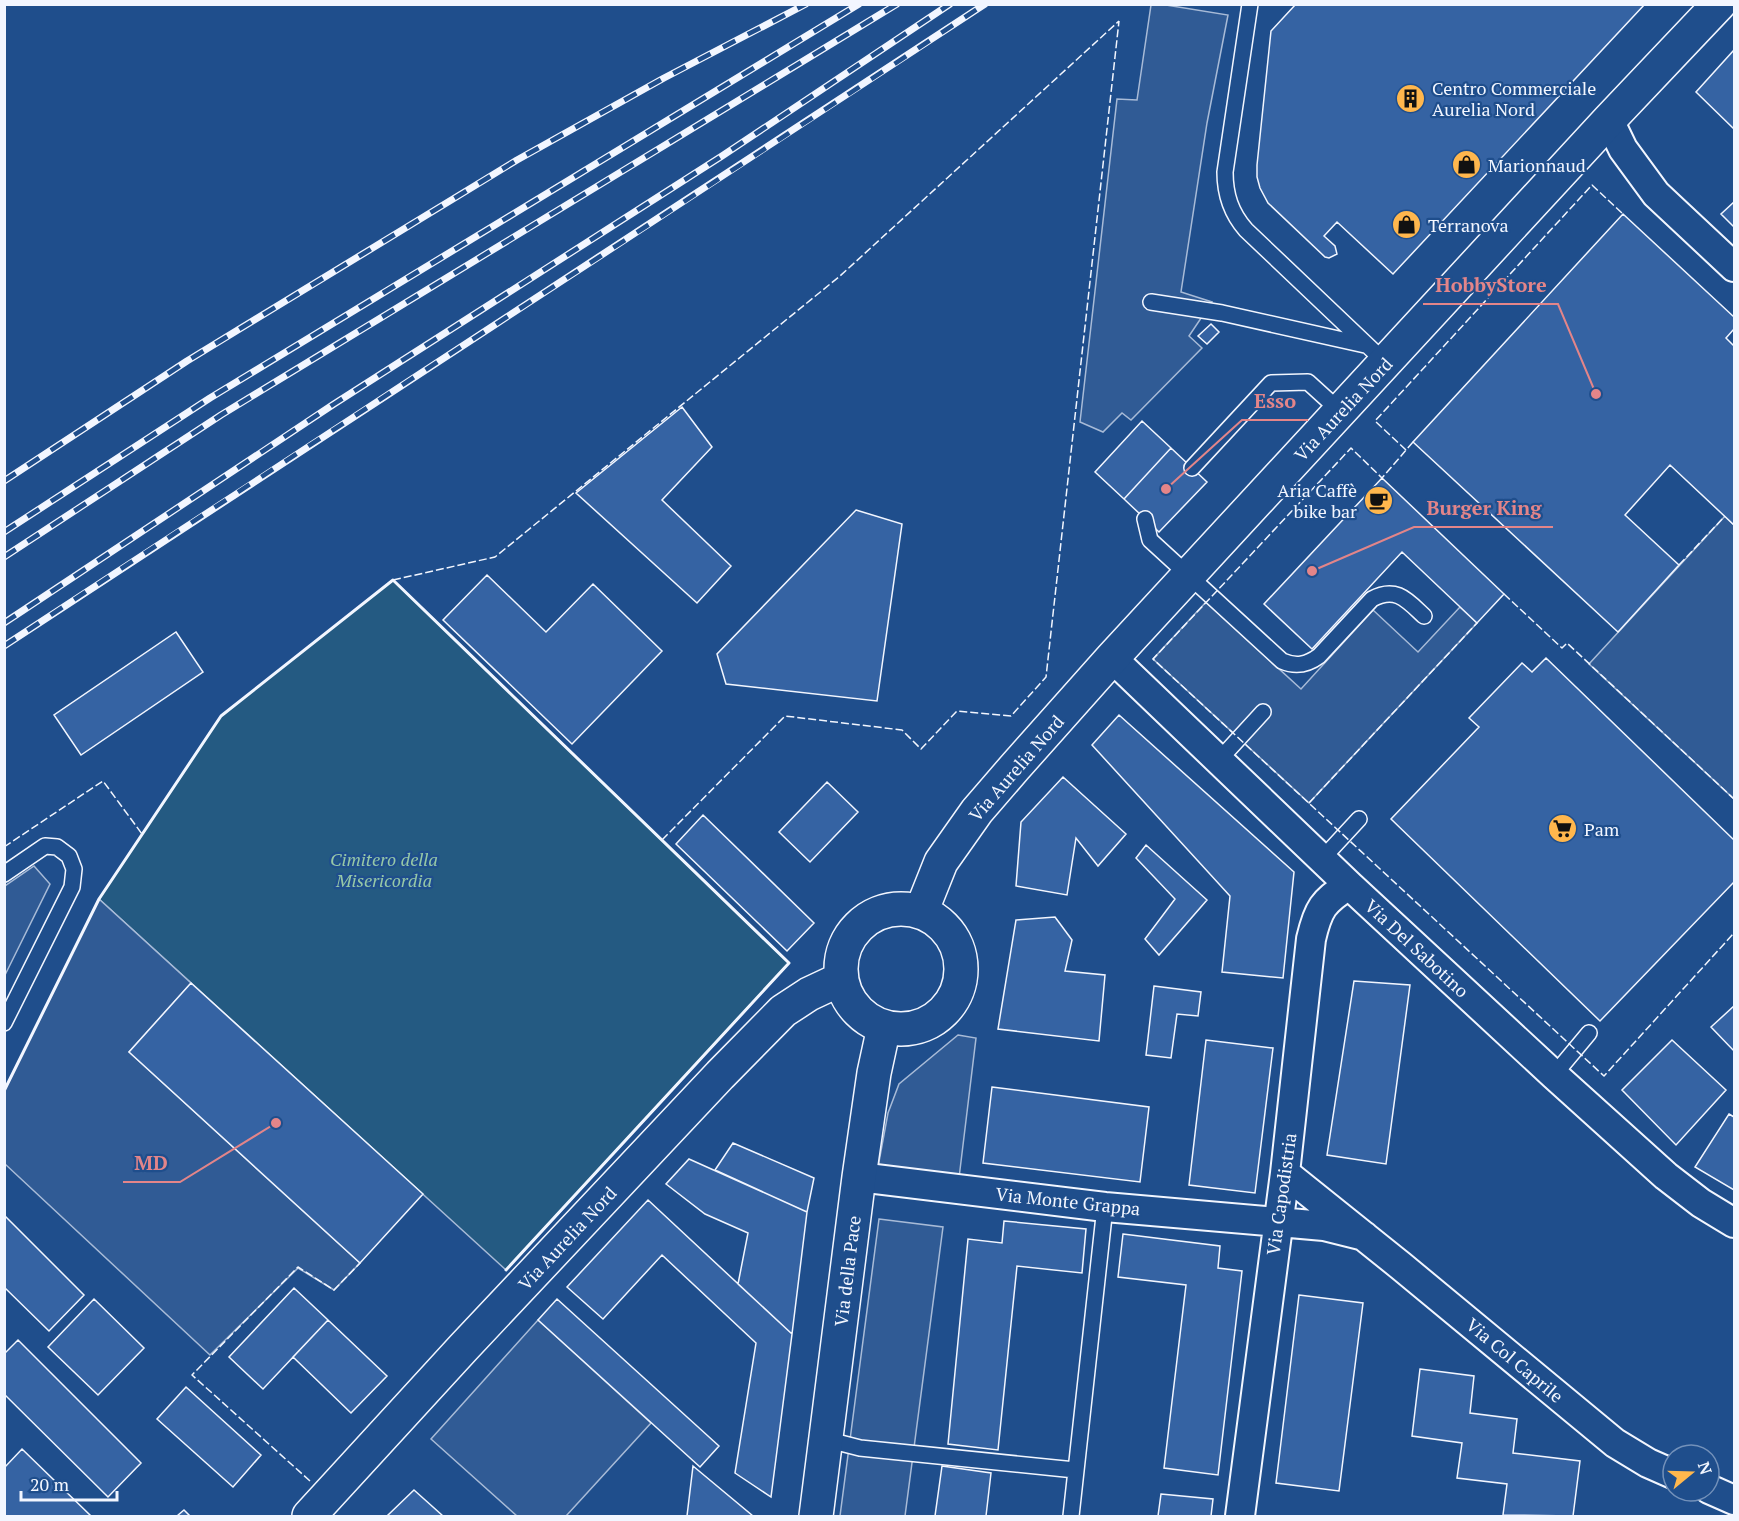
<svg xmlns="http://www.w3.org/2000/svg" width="1739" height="1521" viewBox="0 0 1739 1521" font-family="'PT Serif',serif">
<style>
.green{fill:#245a82;stroke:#a8bbd7;stroke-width:1.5}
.parking{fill:#305b95;stroke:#a8bbd7;stroke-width:1.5}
.building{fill:#3563a3;stroke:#f2f6ff;stroke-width:1.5}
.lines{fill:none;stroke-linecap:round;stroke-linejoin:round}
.lane-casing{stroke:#f2f6ff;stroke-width:18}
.street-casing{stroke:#f2f6ff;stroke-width:32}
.secondary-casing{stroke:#f2f6ff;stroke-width:36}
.lane{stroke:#1f4e8c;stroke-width:15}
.street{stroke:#1f4e8c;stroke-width:28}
.secondary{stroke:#1f4e8c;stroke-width:33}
.rail-casing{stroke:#f2f6ff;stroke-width:7}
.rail{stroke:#1f4e8c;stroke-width:4.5;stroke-dasharray:14;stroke-linecap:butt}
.fence{stroke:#f2f6ff;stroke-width:1.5;stroke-dasharray:8 3;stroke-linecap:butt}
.wall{stroke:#f2f6ff;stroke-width:3}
.labels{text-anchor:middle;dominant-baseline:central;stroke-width:4.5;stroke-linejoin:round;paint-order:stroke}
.poi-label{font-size:18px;fill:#f2f6ff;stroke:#1f4e8c;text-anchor:start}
.street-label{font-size:18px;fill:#f2f6ff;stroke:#1f4e8c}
.park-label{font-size:18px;font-style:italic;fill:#97c8a6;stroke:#1f4e8c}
.leader{fill:none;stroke:#e38589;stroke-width:2}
.callout-dot{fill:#e38589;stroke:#1f4e8c;stroke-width:2}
.callout-label{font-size:20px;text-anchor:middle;font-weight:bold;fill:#e38589;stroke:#1f4e8c;stroke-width:4.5;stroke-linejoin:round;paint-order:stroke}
</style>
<rect width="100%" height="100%" fill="#1f4e8c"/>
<!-- green -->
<path class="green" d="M393,580l396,383 -283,307 -407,-371 122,-183z"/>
<!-- parking -->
<path class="parking" d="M1151,5h15l62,10 -21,108 -26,169 31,10 -23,34 13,12 -71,72 -9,-7 -19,19 -23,-10 37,-323 20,1z
M1725,516l9,9v274l-145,-135z
M1206,602l95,87 72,-79 45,42 42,-45 17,16 -168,180 -156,-144z
M34,866l16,18 -45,91v-89z
M99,899l92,84 -62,69 231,211 -26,27 -36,-22 -88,87 -205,-191 -1,-73z
M958,1035l18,3 -17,140 -81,-11 10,-54 11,-29z
M879,1219l64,8 -38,289h-65z
M538,1320l113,103 -85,93h-49l-86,-77z"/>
<!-- building -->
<path class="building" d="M1296,4h349l-252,270 -56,-52 -13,14 11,10 2,8 -8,4 -4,-1 -57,-54 -8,-15 -3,-11v-12l14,-134z
M1734,50v79l-38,-37z
M1734,202v25l-13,-13z
M1623,214l111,103v12l-8,9 8,8v179l-64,-60 -45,50 54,50 -61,67 -205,-190z
M1211,324l8,8 -12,12 -9,-8z
M682,407l30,40 -50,53 69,66 -34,37 -121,-110z
M1142,421l29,27 -47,51 -29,-27z
M1171,448l36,34 -48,50 -35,-33z
M1382,478l122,116 -27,29 -75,-71 -90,97 -48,-45z
M856,510l46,14 -25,177 -151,-17 -9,-30z
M487,575l59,57 47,-48 69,67 -90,93 -129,-124z
M176,632l27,40 -122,83 -27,-40z
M1546,658l188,182v42l-134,139 -209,-202 88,-92 -10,-9 53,-55 10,9z
M1119,715l175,157 -11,106 -61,-6 8,-76 -138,-151z
M1063,777l63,57 -28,32 -22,-28 -9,57 -51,-9 5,-64z
M827,782l31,30 -48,50 -31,-30z
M703,815l111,108 -27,28 -111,-107z
M1146,845l61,55 -48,55 -14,-16 30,-40 -39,-41z
M1055,917l17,23 -7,31 40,4 -6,66 -101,-12 18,-109z
M1354,981l56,4 -24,179 -59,-9z
M191,983l232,211 -63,69 -231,-211z
M1154,986l47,6 -3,24 -21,-2 -6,44 -25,-3z
M1734,1006v45l-23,-24z
M1206,1040l67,8 -18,145 -66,-8z
M1672,1040l54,50 -50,55 -54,-55z
M992,1087l157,20 -9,75 -157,-19z
M1729,1114l5,3v73l-39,-23z
M733,1143l81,35 -7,34 -92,-42z
M689,1159l118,53 -15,122 -54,-50 10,-51 -43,-19 -39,-30z
M648,1200l144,134 -21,163 -36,-24 21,-130 -94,-88 -59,64 -36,-32z
M4,1215l80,80 -35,36 -45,-44z
M1004,1221l82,8 -4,44 -65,-7 -19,184 -50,-6 20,-205 34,4z
M1123,1234l97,12 -2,22 24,3 -24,204 -54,-7 22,-183 -68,-8z
M294,1288l34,32 -65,69 -34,-32z
M1299,1295l64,8 -24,188 -63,-8z
M94,1299l50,49 -46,47 -50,-48z
M557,1299l162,147 -19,21 -162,-147z
M328,1320l59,56 -36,37 -58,-56z
M18,1340l123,123 -33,34 -104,-103v-40z
M1420,1369l54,7 -4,37 47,6 -4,34 67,8 -7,55 -70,-1 4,-31 -50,-6 5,-35 -50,-7z
M186,1387l75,68 -28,32 -76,-68z
M22,1449l69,67h-87v-48z
M693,1466l60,50h-66z
M942,1466l49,7 -5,43h-51z
M414,1490l29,26h-56z
M1161,1494l52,5 -2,17h-53z
M184,1510l6,6h-13z"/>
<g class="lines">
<defs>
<path id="lane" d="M1250,4l-25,168c0,23 6,41 21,58l140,133
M1151,302l71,11 143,32
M1192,468l79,-85 37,-1 33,30
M1145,519l5,21 132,121c14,6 25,4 37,-5l53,-57c24,-13 35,1 52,17
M1219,760l44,-48
M1322,859l37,-40
M4,874l41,-28 12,1 12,9 5,13 -2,18 -68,136
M1554,1075l35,-42
M825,1439l35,9 215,22
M1071,1516l34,-309"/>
<path id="street" d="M1609,120l14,29 33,45 78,73
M1112,658l237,227 205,190 112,101 35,27 33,20
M1285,1173l116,93 214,177 33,20 25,11
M859,1177l246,30 219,19 40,10
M1709,1489l25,11
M1240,1516l45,-343 26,-234c7,-30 12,-38 38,-54"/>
<path id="secondary" d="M841 969a60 60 0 1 1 120 0a60 60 0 1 1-120 0Z
M921,912l20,-50 36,-51 38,-44 97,-109 497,-538 110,-116
M309,1516l154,-168 257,-273 63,-64 26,-17 32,-15
M816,1516l43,-339 15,-104 10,-46"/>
</defs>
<!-- lane casing -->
<use href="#lane" class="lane-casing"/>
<!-- street casing -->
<use href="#street" class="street-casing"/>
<!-- secondary casing -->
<use href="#secondary" class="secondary-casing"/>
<!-- lane -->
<use href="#lane" class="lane"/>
<!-- street -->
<use href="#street" class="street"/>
<!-- secondary -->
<use href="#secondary" class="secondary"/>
<defs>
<path id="rail" d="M4,481l183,-120 330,-201 147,-82 142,-74
M4,532l206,-134 649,-394
M4,557l217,-142 676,-411
M4,623l330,-219 388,-248 228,-152
M4,646c326,-216 655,-426 981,-642"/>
</defs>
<!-- rail casing -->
<use href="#rail" class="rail-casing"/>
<!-- rail -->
<use href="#rail" class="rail"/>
<!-- fence -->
<path class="fence" d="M1413,442l-31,36 -31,-30 -198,211 451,417 130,-143
M1406,450l-31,-29 217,-236 31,29
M1679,565l46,-49
M393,580l102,-23 345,-281 279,-255
M1504,594l58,54 5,-5 167,156
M1309,803l168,-180
M662,840l123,-124 117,14 19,19 36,-38 54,5 35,-39 73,-656
M4,847l99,-66 39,53
M310,1481l-118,-106 106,-108 36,23 26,-27"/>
<!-- wall -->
<path class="wall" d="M4,1091l95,-192 122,-183 172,-136 396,383 -283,307"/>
</g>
<!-- icons -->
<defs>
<symbol id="building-disc" viewBox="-11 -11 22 22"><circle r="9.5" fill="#ffb74d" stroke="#1f4e8c"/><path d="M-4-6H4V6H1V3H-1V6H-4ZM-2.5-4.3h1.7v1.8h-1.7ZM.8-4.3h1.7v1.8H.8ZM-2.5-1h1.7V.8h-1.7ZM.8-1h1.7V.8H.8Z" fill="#111"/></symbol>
<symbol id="shop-disc" viewBox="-11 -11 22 22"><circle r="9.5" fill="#ffb74d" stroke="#1f4e8c"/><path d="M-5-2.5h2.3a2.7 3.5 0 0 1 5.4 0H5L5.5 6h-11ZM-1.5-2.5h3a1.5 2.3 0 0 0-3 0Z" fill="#111"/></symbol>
<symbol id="cafe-disc" viewBox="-11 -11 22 22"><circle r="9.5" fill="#ffb74d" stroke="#1f4e8c"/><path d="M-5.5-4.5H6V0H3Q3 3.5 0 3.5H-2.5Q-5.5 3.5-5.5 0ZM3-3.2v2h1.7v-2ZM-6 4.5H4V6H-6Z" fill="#111"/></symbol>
<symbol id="supermarket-disc" viewBox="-11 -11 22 22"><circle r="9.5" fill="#ffb74d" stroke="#1f4e8c"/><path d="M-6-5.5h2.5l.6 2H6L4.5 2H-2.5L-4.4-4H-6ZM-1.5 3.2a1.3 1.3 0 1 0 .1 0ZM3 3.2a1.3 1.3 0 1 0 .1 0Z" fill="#111"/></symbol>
</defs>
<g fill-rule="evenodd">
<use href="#building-disc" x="1394" y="82" width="33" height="33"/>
<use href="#shop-disc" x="1450" y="148" width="33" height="33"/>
<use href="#shop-disc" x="1390" y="208" width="33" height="33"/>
<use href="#cafe-disc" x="1362" y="484" width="33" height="33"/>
<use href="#supermarket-disc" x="1546" y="812" width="33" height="33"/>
</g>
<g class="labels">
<!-- poi labels -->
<g class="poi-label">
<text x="1432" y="88">Centro Commerciale<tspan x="1432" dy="21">Aurelia Nord</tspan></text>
<text x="1488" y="165">Marionnaud</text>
<text x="1428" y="225">Terranova</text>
<text x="1357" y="490" text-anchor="end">Aria Caffè<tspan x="1357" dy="21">bike bar</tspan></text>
<text x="1584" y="829">Pam</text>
</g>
<!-- street labels -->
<g class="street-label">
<text transform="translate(1343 409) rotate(-47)">Via Aurelia Nord</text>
<text transform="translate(1016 768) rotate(-49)">Via Aurelia Nord</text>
<text transform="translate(1417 948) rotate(43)">Via Del Sabotino</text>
<text transform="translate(1281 1194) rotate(-82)">Via Capodistria</text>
<text transform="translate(1068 1201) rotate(6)">Via Monte Grappa</text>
<text transform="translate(567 1238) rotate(-47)">Via Aurelia Nord</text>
<text transform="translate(847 1271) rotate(-83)">Via della Pace</text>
<text transform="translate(1515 1360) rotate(40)">Via Col Caprile</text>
</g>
<!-- park labels -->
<g class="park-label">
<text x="384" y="859">Cimitero della<tspan x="384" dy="21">Misericordia</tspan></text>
</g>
</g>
<!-- callouts -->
<path class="leader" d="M1596 394L1558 304H1423M1166 489L1242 420H1308M1312 571L1414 527H1553M276 1123L180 1182H123"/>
<g class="callout-dot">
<circle cx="1596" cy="394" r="6"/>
<circle cx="1166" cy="489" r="6"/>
<circle cx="1312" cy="571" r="6"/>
<circle cx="276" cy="1123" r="6"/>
</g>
<g class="callout-label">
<text x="1491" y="292">HobbyStore</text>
<text x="1275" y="408">Esso</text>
<text x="1484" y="515">Burger King</text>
<text x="151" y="1170">MD</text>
</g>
<!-- border -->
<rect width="1739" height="1521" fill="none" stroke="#f2f6ff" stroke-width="12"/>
<!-- north arrow -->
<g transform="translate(1691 1473) rotate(71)"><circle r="28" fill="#1f4e8c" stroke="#7391ba" stroke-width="1.5"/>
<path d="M0-4.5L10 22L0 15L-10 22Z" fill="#ffb74d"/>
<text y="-9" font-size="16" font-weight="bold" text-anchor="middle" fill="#f2f6ff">N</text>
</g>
<!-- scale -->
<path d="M21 1491v9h96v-9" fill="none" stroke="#f2f6ff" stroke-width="3"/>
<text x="30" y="1491" font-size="18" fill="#f2f6ff" stroke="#1f4e8c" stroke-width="4.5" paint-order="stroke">20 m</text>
</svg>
